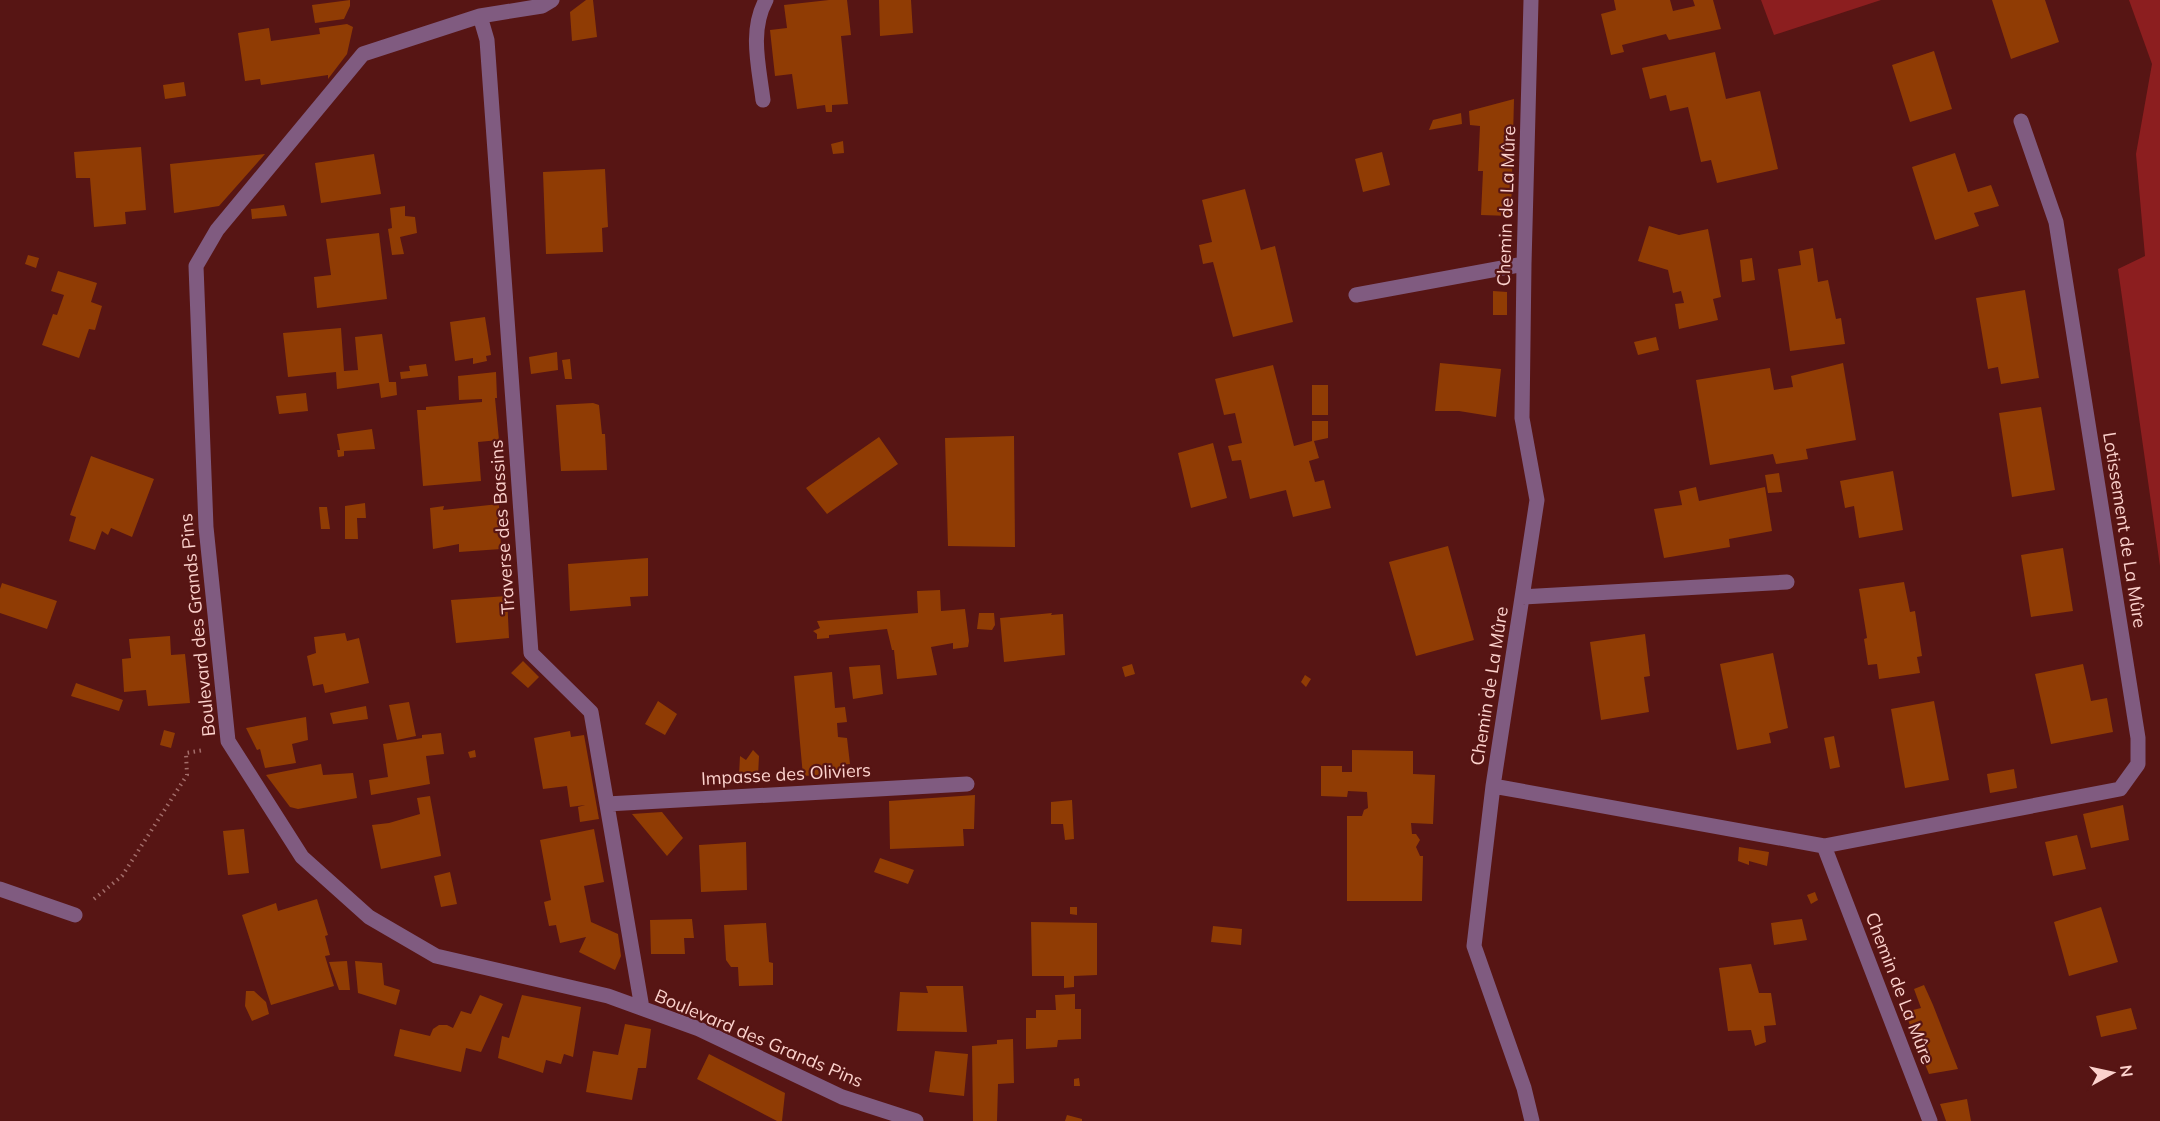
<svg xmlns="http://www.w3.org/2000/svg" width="2160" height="1121" viewBox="0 0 2160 1121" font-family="Mulish,sans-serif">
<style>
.green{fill:#8c1e1f}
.building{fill:#903c04}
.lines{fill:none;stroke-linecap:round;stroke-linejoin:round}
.path{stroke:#a36d6a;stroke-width:4;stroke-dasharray:1.5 4.5;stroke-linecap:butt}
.lane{stroke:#805b80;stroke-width:15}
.street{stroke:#805b80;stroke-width:15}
.labels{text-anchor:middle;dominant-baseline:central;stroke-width:4.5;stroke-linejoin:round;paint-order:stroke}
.street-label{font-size:18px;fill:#fcd2cd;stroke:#571514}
</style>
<rect width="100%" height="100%" fill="#571514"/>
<!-- green -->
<path class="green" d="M1761,0h120l-107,35z
M2129,0h31v566l-42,-297 27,-13 -9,-102 16,-90z"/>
<!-- building -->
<path class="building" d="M350,0v6l-6,13 -29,4 -3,-18z
M586,0h7l4,37 -25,4 -2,-29z
M829,0h18l4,35 -10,1 7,68 -16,1v7h-6l-1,-7 -28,4 -5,-35 -17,2 -5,-46 17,-2 -3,-23z
M879,0h32l2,33 -33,3z
M1614,0h56l3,11 22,-5 -2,-6h20l8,29 -52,11 -3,-6 -44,11 2,7 -13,3 -10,-41 15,-4z
M1992,0h53l14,42 -48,17z
M347,24l6,3 -6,27 -19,25v-4l-67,10 -1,-6 -15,2 -7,-48 31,-5 2,13 49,-7 -1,-6z
M1934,51l18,58 -42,13 -18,-57z
M1715,52l11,47 34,-8 18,78 -61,14 -6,-23 -10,2 -13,-55 -18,4 -4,-16 -16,4 -8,-31z
M184,82l2,14 -21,3 -2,-14z
M1514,99l-3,117 -30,-1 2,-44h-5l2,-45 -10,-1 -1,-14z
M1461,113l1,11 -33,6 4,-10z
M843,141l1,12 -11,1 -2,-10z
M141,147l5,63 -21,2 1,12 -32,3 -4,-49h-14l-2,-26z
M1382,152l8,33 -27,7 -8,-33z
M1955,153l13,39 23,-7 8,21 -25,7 5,13 -44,14 -23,-73z
M265,154l-46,52 -45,7 -4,-49z
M374,154l7,40 -60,9 -6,-40z
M605,169l3,58 -6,1 1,24 -57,2 -3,-82z
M1245,189l16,61 14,-4 18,76 -60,15 -20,-75 -10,2 -4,-19 13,-3 -10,-42z
M284,205l3,11 -35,3 -1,-10z
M405,206v10l10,1 2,16 -17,4 4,17 -12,1 -4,-26 4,-1 -2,-20z
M1649,226l30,9 29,-6 13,68 -8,2 5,21 -39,9 -4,-25 9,-1 -3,-12 -8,2 -5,-23 -30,-9z
M379,233l8,66 -70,9 -3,-31 17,-2 -5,-36z
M1813,248l5,34 10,-2 8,39 5,-1 4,26 -55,7 -12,-82 23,-4 -2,-14z
M28,255l11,3 -3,10 -11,-4z
M1752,258l3,22 -13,2 -2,-22z
M58,271l39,12 -6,19 11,4 -7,24 -6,-1 -10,29 -37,-13 11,-31 4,1 7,-20 -13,-4z
M2025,290l14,88 -38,6 -3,-17 -10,2 -12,-71z
M1493,291l14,1v23h-14z
M485,317l6,38 -5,1 1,5 -14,3v-6l-18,3 -5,-39z
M341,328l3,43 14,-1 -3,-33 27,-3 7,48h7l1,13 -16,3 -2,-15 -42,6 -1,-17 -48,5 -5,-44z
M1656,337l3,13 -21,5 -4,-13z
M557,352l1,18 -27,4 -2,-17z
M570,359l2,20h-7l-3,-19z
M1440,363l61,6 -5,48 -37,-6h-24z
M1843,363l13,77 -50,9 2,10 -32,5 -3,-10 -63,11 -14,-85 74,-12 4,22 19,-3 -2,-11z
M426,364l2,12 -27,3 -1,-7 10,-1 -1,-5z
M1273,365l21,81 18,-5v-20h16v17l-14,3 5,17 -10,3 6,21 9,-2 7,28 -38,9 -7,-27 -36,9 -9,-39 -9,1 -4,-15 14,-3 -7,-30 -11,2 -9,-36z
M496,372l1,26h-2l4,42 -21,2 3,39 -58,5 -6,-76h9v-3l56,-5v-3l-23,1 -1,-24z
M1312,385h16v30h-16z
M306,393l2,18 -29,3 -3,-18z
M593,403l6,2 3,29h3l2,36 -46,1 -5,-66z
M2041,407l14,83 -43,7 -13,-84z
M372,429l3,20 -31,2v5l-6,1 -1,-7h3l-3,-16z
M1014,436l1,111 -67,-1 -3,-108z
M879,437l19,27 -71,50 -21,-26z
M1213,443l14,55 -36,10 -13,-55z
M91,456l63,23 -22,58 -21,-9 -3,7 -6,-4 -7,19 -26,-9 7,-24 -6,-2z
M1893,471l10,59 -44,8 -5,-32 -9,2 -5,-27z
M1779,473l3,19 -14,1 -3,-18z
M1696,487l3,14 66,-14 7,44 -43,8 1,8 -66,11 -10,-49 28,-4 -3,-14z
M365,503l1,15h-9l1,21h-13v-33z
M499,504l2,45 -42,3v-8l-26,5 -3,-41 14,-2 -1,4z
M319,507h8l3,22h-9z
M1448,546l26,94 -58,16 -27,-94z
M2063,548l10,63 -42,6 -10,-62z
M648,558v38l-18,1 1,9 -61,5 -2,-47z
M1904,582l6,30 5,-1 7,45 -5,1 3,16 -41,6 -2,-15 -9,1 -4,-26 3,-1 -8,-49z
M2,583l55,18 -10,28 -47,-16v-24z
M940,590l1,21 24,-2 4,32 -1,6 -15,2v-6l-22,4 6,28 -40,4 -3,-29h-2l-5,-21 -58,6v3l-12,1v-5l-4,-3 7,-3 -3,-7 101,-8 -1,-22z
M507,596l2,42 -53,5 -5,-43z
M979,613h15l1,12 -3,5 -15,-1z
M1052,613l-1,2 12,-1 2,41 -61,7 -4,-44z
M345,633l2,8 12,-3 10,45 -44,10 -2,-9 -10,2 -6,-30 9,-3 -2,-16z
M1645,634l5,42 -6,1 5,35 -48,8 -11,-78z
M170,636l1,19 14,-1 5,49 -42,3 -2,-16 -22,2 -2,-33 9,-1 -2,-19z
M1773,653l15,75 -19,5 2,10 -34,7 -17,-86z
M523,661l16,16 -11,11 -17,-15z
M1132,664l3,10 -10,3 -3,-10z
M2083,664l8,37 16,-3 6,34 -62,12 -16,-70z
M880,665l3,29 -30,5 -4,-32z
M832,672l3,36 10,-1 2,15 -10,1 1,14 9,1 3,26 -10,1 1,8 -38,3 -9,-100z
M1305,675l6,4 -5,8 -5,-5z
M76,683l47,17 -4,11 -48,-15z
M658,701l19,13 -12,21 -20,-11z
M1934,701l15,79 -44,8 -14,-79z
M409,702l7,34 -19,4 -8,-35z
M366,706l2,13 -35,5 -3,-11z
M306,717l2,23 -16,4 4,19 -31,5 -5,-19 -3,1 -11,-22z
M164,730l11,3 -4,15 -11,-3z
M570,731l1,6 13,-2 15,84 -19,3 -2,-15 7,-2 -15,2 -3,-21 -24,3 -9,-51z
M441,733l3,21 -18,2 4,28 -59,11 -2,-15 19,-3 -5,-33 39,-6v-3z
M1834,736l6,31 -10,2 -6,-31z
M475,750l1,7 -6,1 -2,-6z
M753,750l6,6 -1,20h-19l1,-20 6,4z
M1352,750l61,1v23l22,1 -2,49 -22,-1 1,11h4l4,6 -4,7 4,9h3l-1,45h-75v-85h15l2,-6 4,-2 -1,-16 -19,-1 -1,6 -26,-1v-30h21v6h10z
M321,764l2,11 30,-2 4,25 -59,11 -8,-2 -24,-32z
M2014,769l3,19 -27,5 -3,-19z
M975,795l-1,34h-11l1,17 -74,3 -1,-48z
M430,796l11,60 -60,13 -9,-44 17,-2 31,-9 -3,-16z
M1072,800l2,39 -9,1 -2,-16h-12v-22z
M2123,805l6,35 -38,8 -8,-34z
M662,812l21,26 -16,18 -35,-42z
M244,829l5,44 -21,2 -5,-44z
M594,829l10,53 -20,4 7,36 27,12 3,22 -6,14 -36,-18 7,-15 -26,6 -4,-18 -7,1 -5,-24 7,-2 -11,-60z
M2077,835l9,34 -33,7 -8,-34z
M746,842l1,48 -46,2 -2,-47z
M1739,847l30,5 -2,14 -18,-5v4l-11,-4z
M880,858l34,12 -6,14 -34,-12z
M450,872l7,32 -16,3 -7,-31z
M1815,892l3,8 -7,4 -4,-9z
M317,899l11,36 -3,1 5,19 -5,1 9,30 -63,19 -29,-90 34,-12 2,8z
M1070,907h7v8l-7,-1z
M2101,907l17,55 -49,14 -15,-54z
M692,919l2,19h-10l1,16h-34l-1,-34z
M1802,919l5,21 -33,5 -3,-22z
M1031,922l66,1v52l-23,1v11l-10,1v-12h-32z
M766,923l3,39 4,1v22l-34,1 -1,-19h-7l-5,-7 -2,-35z
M1213,926l29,3 -1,16 -30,-3z
M347,961l3,29h-11l-10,-28z
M355,961l27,2 2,22 16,5 -4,15 -38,-12z
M1751,964l8,29h12l5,32 -12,1 2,16 -11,4 -4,-16 -23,1 -9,-63z
M1924,985l9,20 25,64 -29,5 -9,-22 -15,-40 16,-4 -7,-19z
M926,986h37l4,46 -70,-1 3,-39 28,1z
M246,991h8l12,11 3,12 -17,7 -7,-15z
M1075,994v15h6v30l-23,1 -1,7 -31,2v-31h10v-8h20l-1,-15z
M480,995l23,9 -22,48 -15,-4 -5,24 -67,-16 6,-27 30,7 3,-7 6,-4h8l6,3 8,-17 10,3z
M522,995l59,12 -8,50 -9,-3 -3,10 -15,-4 -3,13 -45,-15 4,-22 7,2z
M2131,1008l6,21 -36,8 -5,-21z
M625,1024l26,5 -5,39h-8l-6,32 -46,-8 7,-41 25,4z
M1013,1039l1,44 -16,1 -1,37h-24l-1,-75 25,-2v-4z
M935,1051l33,3 -4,42 -35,-4z
M709,1054l76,39 -3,28h-5l-80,-42z
M1079,1078l1,8h-6v-7z
M1967,1099l4,22h-25l-6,-17z
M1067,1115l15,4v2h-17z"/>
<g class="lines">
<!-- path -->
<path class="path" d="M94,899l28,-23 65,-101 -1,-22 18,-3"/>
<!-- lane -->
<path class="lane" d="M763,100c-4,-33 -14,-69 3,-100
M0,889l75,26"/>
<!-- street -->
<path class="street" d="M552,0l-10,6 -62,10 -117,38 -146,176 -21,36 10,261 22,214 74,116 67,60 67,39 172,40 91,33 143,68 74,24
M1531,0l-7,264 -2,154 15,82 -44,286 331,60 106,275
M480,16l7,24 44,613 60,59 51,296
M1356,295l168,-31
M1522,597l265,-15
M1493,786l-19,160 50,142 8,33
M607,804l360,-20
M1824,846l296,-57 18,-25v-26l-82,-516 -35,-101"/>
</g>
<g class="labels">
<!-- street labels -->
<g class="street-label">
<text transform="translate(1506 206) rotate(-88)">Chemin de La Mûre</text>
<text transform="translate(502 527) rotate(-94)">Traverse des Bassins</text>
<text transform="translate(2125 530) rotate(81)">Lotissement de La Mûre</text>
<text transform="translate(197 625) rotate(-96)">Boulevard des Grands Pins</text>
<text transform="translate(1489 686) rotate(-81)">Chemin de La Mûre</text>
<text transform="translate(786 774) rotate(-3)">Impasse des Oliviers</text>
<text transform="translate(1900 988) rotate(69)">Chemin de La Mûre</text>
<text transform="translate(759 1038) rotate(23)">Boulevard des Grands Pins</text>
</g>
</g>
<!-- north arrow -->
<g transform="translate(2112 1073) rotate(82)" stroke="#571514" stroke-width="4.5" paint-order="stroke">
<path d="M0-4.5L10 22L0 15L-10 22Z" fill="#fcd2cd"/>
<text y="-9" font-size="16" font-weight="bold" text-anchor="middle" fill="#fcd2cd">N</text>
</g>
</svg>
